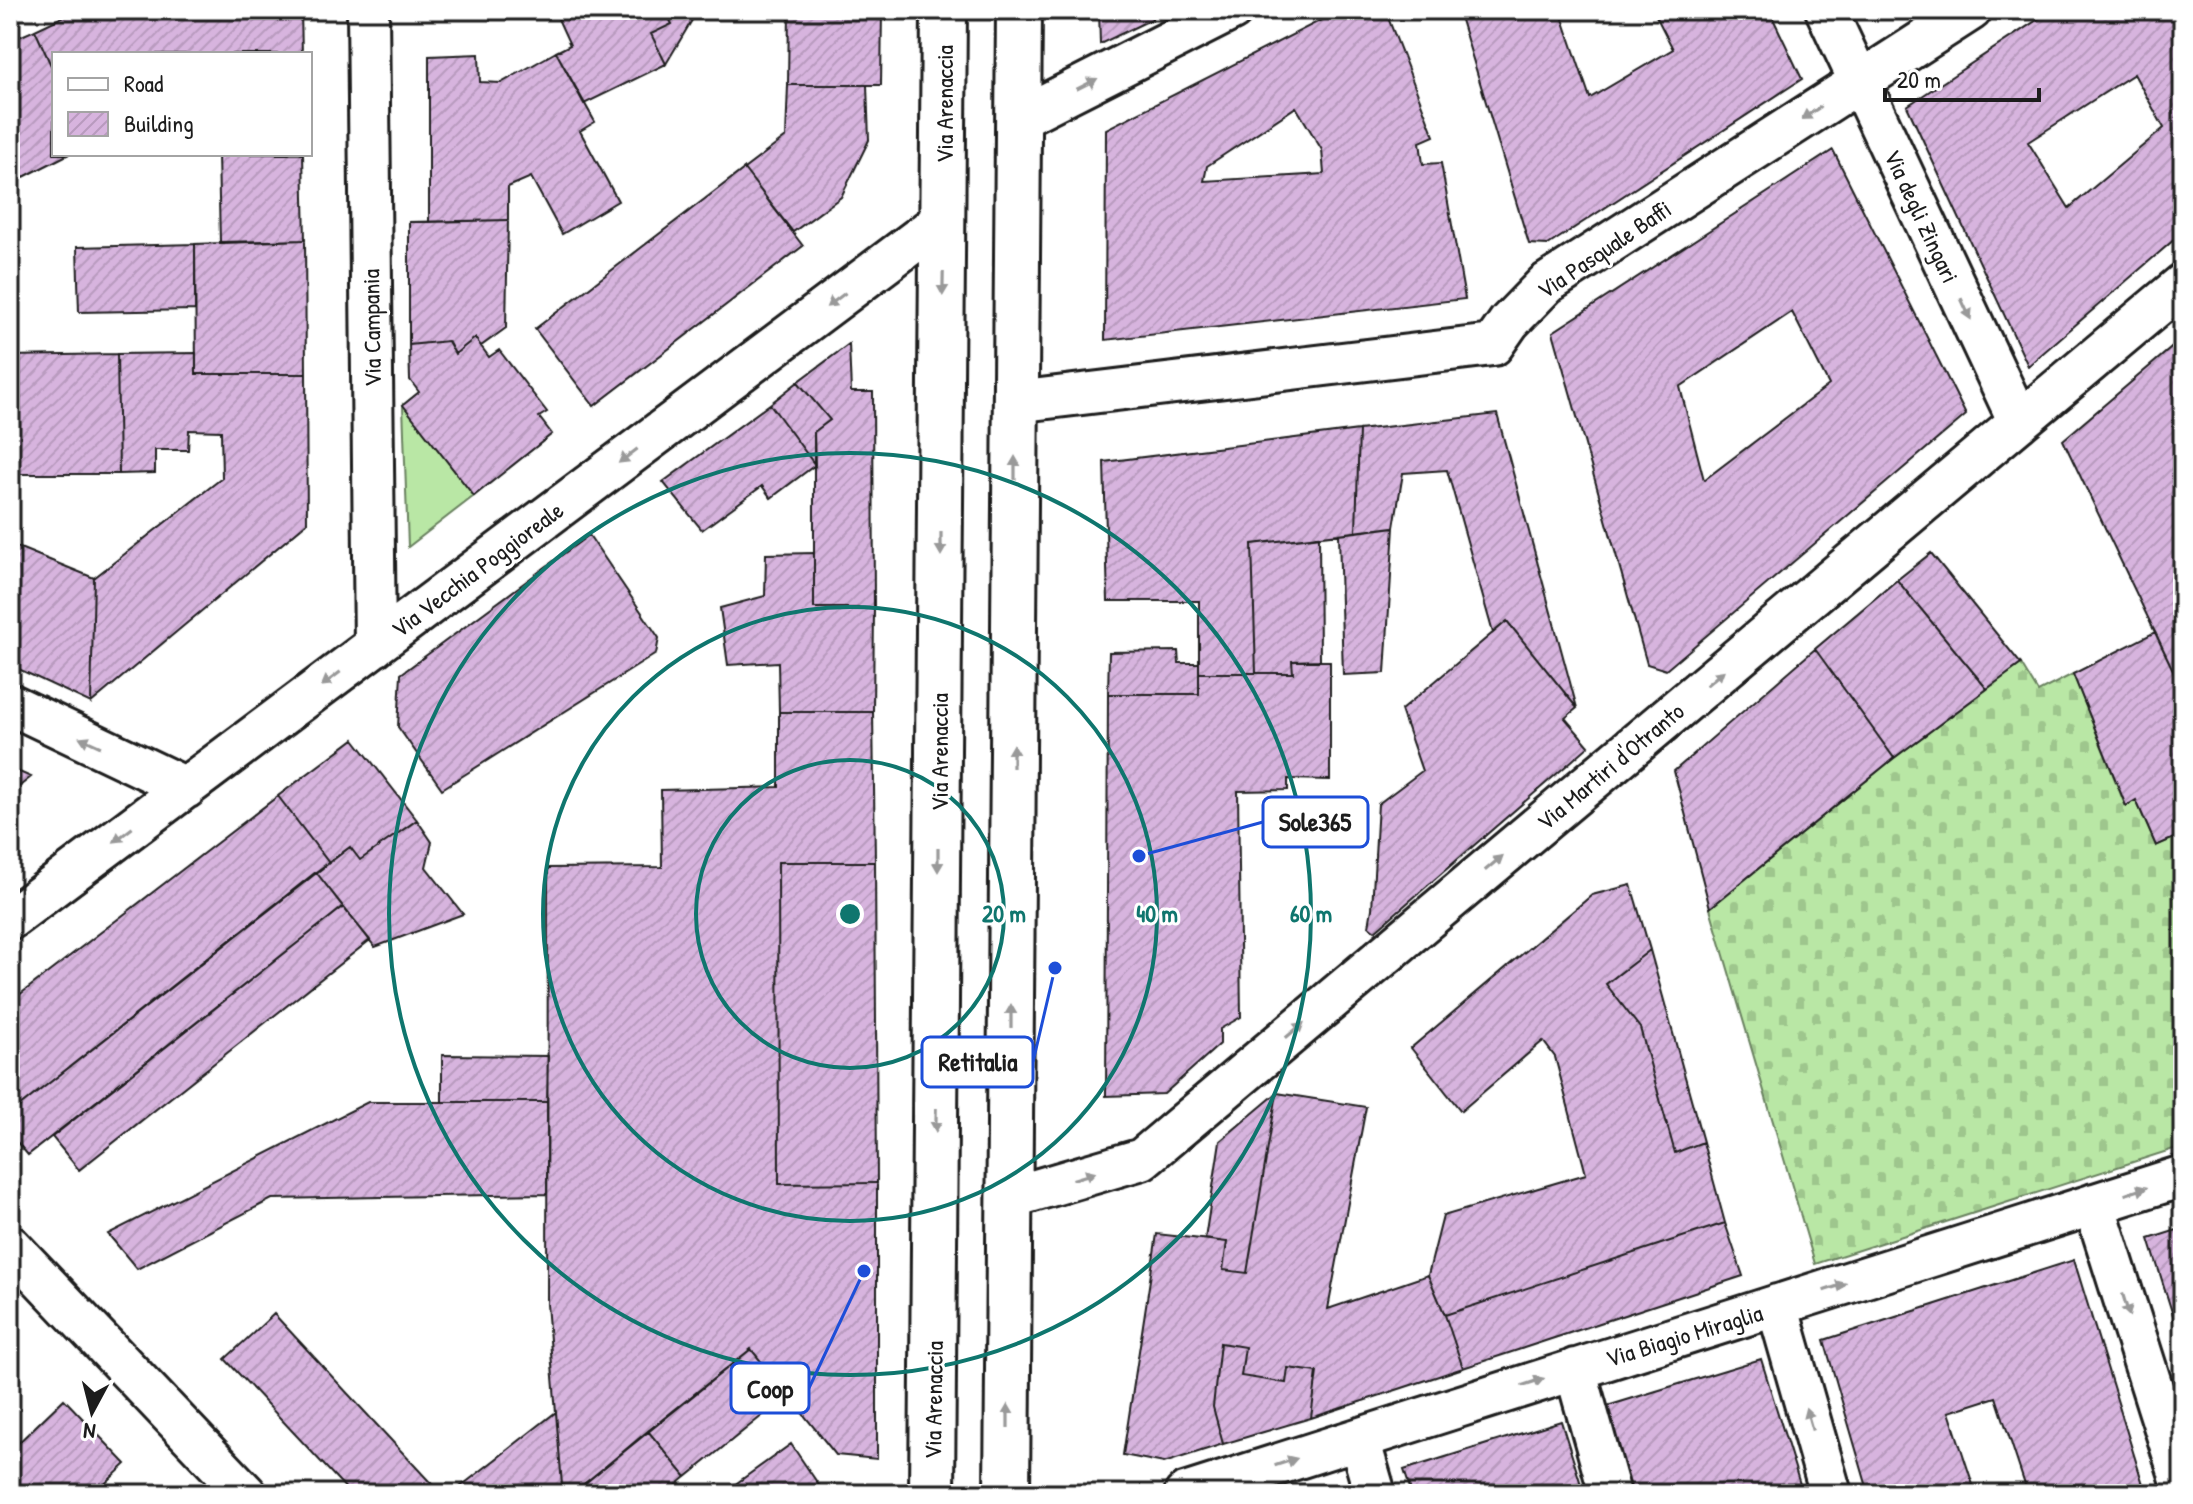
<svg xmlns="http://www.w3.org/2000/svg" width="2193" height="1504" viewBox="0 0 2193 1504" font-family="'Patrick Hand',sans-serif">
<style>
.cemetery{fill:url(#cemetery-stones);stroke:#6a8260;stroke-width:2}
.park{fill:#b9e7a5;stroke:#6a8260;stroke-width:2}
.building{fill:url(#building-hatch);stroke:#1c1c1c;stroke-width:2;fill-rule:evenodd}
.lines{fill:none;stroke-linecap:round;stroke-linejoin:round}
.street-casing{stroke:#1c1c1c;stroke-width:46}
.secondary-casing{stroke:#1c1c1c;stroke-width:50}
.street{stroke:#fff;stroke-width:40}
.secondary{stroke:#fff;stroke-width:44}
.oneway{fill:#999}
.ring{fill:none;stroke:#0f766e;stroke-width:4}
.labels{text-anchor:middle;dominant-baseline:central;stroke-width:6;stroke-linejoin:round;paint-order:stroke}
.street-label{font-size:24px;fill:#1c1c1c;stroke:#fff}
.centre{fill:#0f766e;stroke:#fff;stroke-width:4}
.ring-label{font-size:24px;text-anchor:middle;font-weight:bold;fill:#0f766e;stroke:#fff;stroke-width:6;stroke-linejoin:round;paint-order:stroke}
.leader{fill:none;stroke:#1d4ed8;stroke-width:3}
.callout-dot{fill:#1d4ed8;stroke:#fff;stroke-width:3}
.callout{fill:#fff;stroke:#1d4ed8;stroke-width:3}
.callout-label{font-size:26px;text-anchor:middle;font-weight:bold;fill:#1c1c1c}
</style>
<defs>
<pattern id="cemetery-stones" width="16" height="16" patternUnits="userSpaceOnUse" patternTransform="scale(2)"><rect width="16" height="16" fill="#b9e7a5"/><path d="M2 7V4a2 2 0 0 1 4 0v3zM10 15v-3a2 2 0 0 1 4 0v3z" fill="#9ec68d"/></pattern>
<pattern id="building-hatch" width="6" height="6" patternUnits="userSpaceOnUse" patternTransform="scale(2)"><rect width="6" height="6" fill="#d7b4de"/><path d="M-1 1l2-2M0 6l6-6M5 7l2-2" fill="none" stroke="#b89abe"/></pattern>
</defs>
<rect width="100%" height="100%" fill="#fff"/>
<filter id="ink" filterUnits="userSpaceOnUse"><feTurbulence type="fractalNoise" baseFrequency=".0125" numOctaves="2"/><feDisplacementMap in="SourceGraphic" scale="16" xChannelSelector="R" yChannelSelector="G"/><feConvolveMatrix kernelMatrix="1 2 1 2 8 2 1 2 1" color-interpolation-filters="sRGB"/></filter>
<g filter="url(#ink)">
<!-- cemetery -->
<path class="cemetery" d="M2021,664l17,28 35,-18 52,131 11,-5 20,46 27,-12v312l-368,118 -105,-356 184,-150z"/>
<!-- park -->
<path class="park" d="M403,405l71,91 -66,51z"/>
<!-- building -->
<path class="building" d="M77,10h224l1,44h-248v18l-19,-42z
M554,10h111l7,14 -21,10 15,30 -82,40 -28,-52 14,-7z
M665,10h33l-32,54 -15,-30 21,-10z
M789,10h93l-1,75h-93z
M1099,10h53v9l-52,25z
M1341,10h44l49,126 -14,6 3,22 18,-1 24,136 -360,41 1,-211zM1296,107l26,43 2,24 -120,7 3,-15z
M1458,10h102l30,88 83,-49 -20,-39h116l33,69 -254,166 -19,-1z
M1860,10h42l-13,8 -27,-4z
M2052,10h131v222l-155,134 -121,-260zM2134,74l30,54 -95,80 -41,-66z
M35,30l19,42v82h15l-59,30v-143z
M556,52l39,70 -15,9 38,70 -56,33 -31,-57 -23,10v33l-79,2v-166l50,-2 1,28 21,1z
M788,85h79l2,55 -28,57 -48,35 -49,-63 42,-32z
M1833,150l133,265 -300,255 -19,-6 -94,-332zM1792,312l37,73 -125,95 -24,-93z
M218,154h85l2,86 -85,2z
M744,169l59,77 -209,160 -59,-77z
M508,220l-2,108 -25,18 -6,-8 -20,16 -7,-13 -39,4v-123z
M305,240l1,134h-110l-1,-130z
M195,244v66l-116,2 -2,-65z
M475,338l14,19 10,-7 48,62 -8,5 13,17 -78,62 -71,-91 16,-13 -9,-12 -1,-35 39,-4 7,13z
M2183,338v353l-120,-251z
M849,344l2,48h22l1,216h-60v-176l16,-12 -32,-38z
M196,353v21h110l1,149 -216,180 3,-125 128,-100 -1,-47 -32,-1 -1,20h-33v23l-36,1 -2,-120z
M117,354l2,120h-109v-118z
M798,382l32,38 -16,12 1,33 -45,-61z
M770,404l45,61 -44,33 -9,-12 -60,44 -39,-48z
M1497,414l80,294 -70,-87 -14,12 -46,-163 -44,3 -9,54 -38,5 3,-102z
M1359,430l-3,102 -104,12 4,129h-57v-72h-91l-4,-139z
M1394,527l-9,146 -42,2 -4,-141z
M589,535l70,103 -3,16 -214,135 -44,-62 3,-53z
M1319,536l1,124 -28,1 1,12h-37l-4,-129z
M10,544l84,34 -3,125 -81,-38z
M814,553v55h60l-1,104h-94l-1,-50 -50,3 -8,-57 45,-12 1,-42z
M1931,553l90,111 -34,25 -90,-109z
M1897,580l90,109 -93,69 -79,-109z
M1507,621l70,87 -12,10 24,28 -214,185 -6,-5 3,-17 6,-105 44,-33 -21,-61z
M2155,632l28,59v143l-27,12 -20,-46 -10,6 -53,-132z
M1815,649l79,109 -184,150 -36,-137z
M1178,651l1,12h20v31h-91l1,-42z
M1292,661h38v119l-42,-1v11l-50,1 3,226 -21,12v15l-56,50 -58,2 2,-402h91v-21h94z
M779,712h94l2,150h-97l1,322 98,-1v276l-41,-4 -85,-106 -176,142 -13,-6 -15,-181 1,-436 114,-1 -1,-77 118,-3z
M354,739l63,81 -57,40 -10,-13 -21,16 -51,-67z
M10,768l21,9 -21,17z
M278,796l51,67 -319,251v-112z
M417,820l15,22 -6,25 37,47 -88,33 -59,-75 34,-25 10,13z
M778,862h97l2,321 -98,1z
M316,872l27,35 -315,248 -18,-21v-20z
M1631,885l19,65 -44,34 34,44 35,125 28,-11 22,81 -280,92 -17,-40 15,-59 143,-42 -31,-117 -12,-16 -82,70 -50,-63 181,-153z
M343,907l27,33 -291,230 -27,-33z
M1650,950l53,192 -28,11 -35,-125 -34,-44z
M442,1055l106,1 -1,46h-105z
M1277,1093l89,14 -38,202 100,-34 17,40 18,53 -152,50 6,-46 -29,-4 -2,15 -45,-7 4,-29 -25,-4 -7,64 10,37 -59,19 -41,-8 34,-221 70,8 -4,28 24,3z
M1277,1093l-30,180 -24,-3 4,-28 -22,-3 15,-98z
M368,1102h179v92l-275,5 -135,70 -29,-35z
M1725,1223l18,53 -280,92 -18,-53z
M2183,1228v119l-34,-108z
M2074,1260l72,234h-118l-32,-97 -47,15 27,82h-107l-45,-154z
M274,1314l167,180h-90l-126,-135z
M1220,1343l25,4 -4,29 45,7 2,-15 29,4 -6,46 -88,26 -10,-37z
M751,1349l37,46 -102,82 -38,-46z
M1761,1359l42,135h-172l-27,-87z
M64,1399l62,65 -32,30h-84v-43z
M556,1412l6,73 13,6 -3,3h-121z
M1561,1421l23,73h-172l-8,-24z
M648,1431l38,46 -20,17h-78l-6,-8z
M791,1444l34,50h-91l-4,-6z"/>
<g class="lines">
<defs>
<path id="street" d="M368,10l7,636
M1826,10l193,412
M1017,119l215,-109
M1015,402l478,-57 16,-23 37,-38 425,-274
M10,704l176,84
M10,919l934,-700
M1009,1198l133,-39 1041,-875
M2094,1204l89,281
M10,1246l236,248
M1777,1305l54,189
M1575,1369l35,125
M1359,1439l16,55
M1185,1494l998,-318"/>
<path id="secondary" d="M932,1494l12,-1484
M1007,1494l12,-1484"/>
</defs>
<!-- street casing -->
<use href="#street" class="street-casing"/>
<!-- secondary casing -->
<use href="#secondary" class="secondary-casing"/>
<!-- street -->
<use href="#street" class="street"/>
<!-- secondary -->
<use href="#secondary" class="secondary"/>
</g>
<!-- one-way arrows -->
<defs><path id="oneway-solid" d="M-6-.8H1V-3.2L6.5 0L1 3.2V.8H-6Z" transform="scale(2)"/></defs>
<g class="oneway">
<use href="#oneway-solid" transform="translate(1087 84) rotate(-27)"/>
<use href="#oneway-solid" transform="translate(1811 113) rotate(147)"/>
<use href="#oneway-solid" transform="translate(943 284) rotate(91)"/>
<use href="#oneway-solid" transform="translate(836 300) rotate(143)"/>
<use href="#oneway-solid" transform="translate(1966 309) rotate(65)"/>
<use href="#oneway-solid" transform="translate(628 456) rotate(143)"/>
<use href="#oneway-solid" transform="translate(1015 468) rotate(-90)"/>
<use href="#oneway-solid" transform="translate(941 544) rotate(90)"/>
<use href="#oneway-solid" transform="translate(1715 678) rotate(-40)"/>
<use href="#oneway-solid" transform="translate(331 679) rotate(143)"/>
<use href="#oneway-solid" transform="translate(90 742) rotate(-155)"/>
<use href="#oneway-solid" transform="translate(1013 756) rotate(-90)"/>
<use href="#oneway-solid" transform="translate(123 835) rotate(143)"/>
<use href="#oneway-solid" transform="translate(938 860) rotate(90)"/>
<use href="#oneway-solid" transform="translate(1494 863) rotate(-40)"/>
<use href="#oneway-solid" transform="translate(1011 1016) rotate(-90)"/>
<use href="#oneway-solid" transform="translate(1295 1030) rotate(-40)"/>
<use href="#oneway-solid" transform="translate(936 1120) rotate(91)"/>
<use href="#oneway-solid" transform="translate(1084 1176) rotate(-17)"/>
<use href="#oneway-solid" transform="translate(2136 1191) rotate(-18)"/>
<use href="#oneway-solid" transform="translate(1835 1287) rotate(-18)"/>
<use href="#oneway-solid" transform="translate(2126 1305) rotate(73)"/>
<use href="#oneway-solid" transform="translate(1533 1382) rotate(-18)"/>
<use href="#oneway-solid" transform="translate(1008 1416) rotate(-90)"/>
<use href="#oneway-solid" transform="translate(1809 1419) rotate(-106)"/>
<use href="#oneway-solid" transform="translate(1286 1462) rotate(-18)"/>
</g>
</g>
<!-- distance rings -->
<g class="ring">
<circle cx="850" cy="914" r="154"/>
<circle cx="850" cy="914" r="307"/>
<circle cx="850" cy="914" r="461"/>
</g>
<g class="labels">
<!-- street labels -->
<g class="street-label">
<text transform="translate(944 104) rotate(-90)">Via Arenaccia</text>
<text transform="translate(1922 216) rotate(65)">Via degli Zingari</text>
<text transform="translate(1604 249) rotate(-34)">Via Pasquale Baffi</text>
<text transform="translate(371 328) rotate(-91)">Via Campania</text>
<text transform="translate(477 569) rotate(-37)">Via Vecchia Poggioreale</text>
<text transform="translate(939 752) rotate(-90)">Via Arenaccia</text>
<text transform="translate(1610 766) rotate(-40)">Via Martiri d'Otranto</text>
<text transform="translate(1684 1335) rotate(-17)">Via Biagio Miraglia</text>
<text transform="translate(933 1400) rotate(-89)">Via Arenaccia</text>
</g>
</g>
<circle cx="850" cy="914" r="12" class="centre"/>
<g class="ring-label">
<text x="1004" y="922">20 m</text>
<text x="1157" y="922">40 m</text>
<text x="1311" y="922">60 m</text>
</g>
<!-- callouts -->
<path class="leader" d="M1139 856L1263 822M1055 968L1033 1062M864 1271L809 1388"/>
<g class="callout-dot">
<circle cx="1139" cy="856" r="8"/>
<circle cx="1055" cy="968" r="8"/>
<circle cx="864" cy="1271" r="8"/>
</g>
<g class="callout">
<rect x="1263" y="797" width="105" height="50" rx="8"/>
<rect x="922" y="1037" width="111" height="50" rx="8"/>
<rect x="731" y="1363" width="78" height="50" rx="8"/>
</g>
<g class="callout-label">
<text x="1315" y="831">Sole365</text>
<text x="978" y="1071">Retitalia</text>
<text x="770" y="1398">Coop</text>
</g>
<!-- margin -->
<rect width="2193" height="1504" fill="none" stroke="#fff" stroke-width="40"/>
<rect x="20" y="20" width="2153" height="1464" fill="none" stroke="#1c1c1c" stroke-width="3" filter="url(#ink)"/>
<!-- legend -->
<rect x="52" y="52" width="260" height="104" fill="#ffffff" stroke="#a4a4a4" stroke-width="2"/>
<rect x="68" y="78" width="40" height="12" fill="#ffffff" stroke="#a4a4a4" stroke-width="2"/>
<text x="124" y="92" font-size="24" fill="#1c1c1c">Road</text>
<rect x="68" y="112" width="40" height="24" fill="url(#building-hatch)" stroke="#a4a4a4" stroke-width="2"/>
<text x="124" y="132" font-size="24" fill="#1c1c1c">Building</text>
<!-- north arrow -->
<g transform="translate(92 1412) rotate(187)" stroke="#ffffff" stroke-width="6" paint-order="stroke">
<path d="M0-6L14 30L0 20L-14 30Z" fill="#1c1c1c"/>
<text y="-12" font-size="22" font-weight="bold" text-anchor="middle" fill="#1c1c1c">N</text>
</g>
<!-- scale -->
<path d="M1885 88v12h154v-12" fill="none" stroke="#1c1c1c" stroke-width="4"/>
<text x="1897" y="88" font-size="24" fill="#1c1c1c" stroke="#ffffff" stroke-width="6" paint-order="stroke">20 m</text>
</svg>
